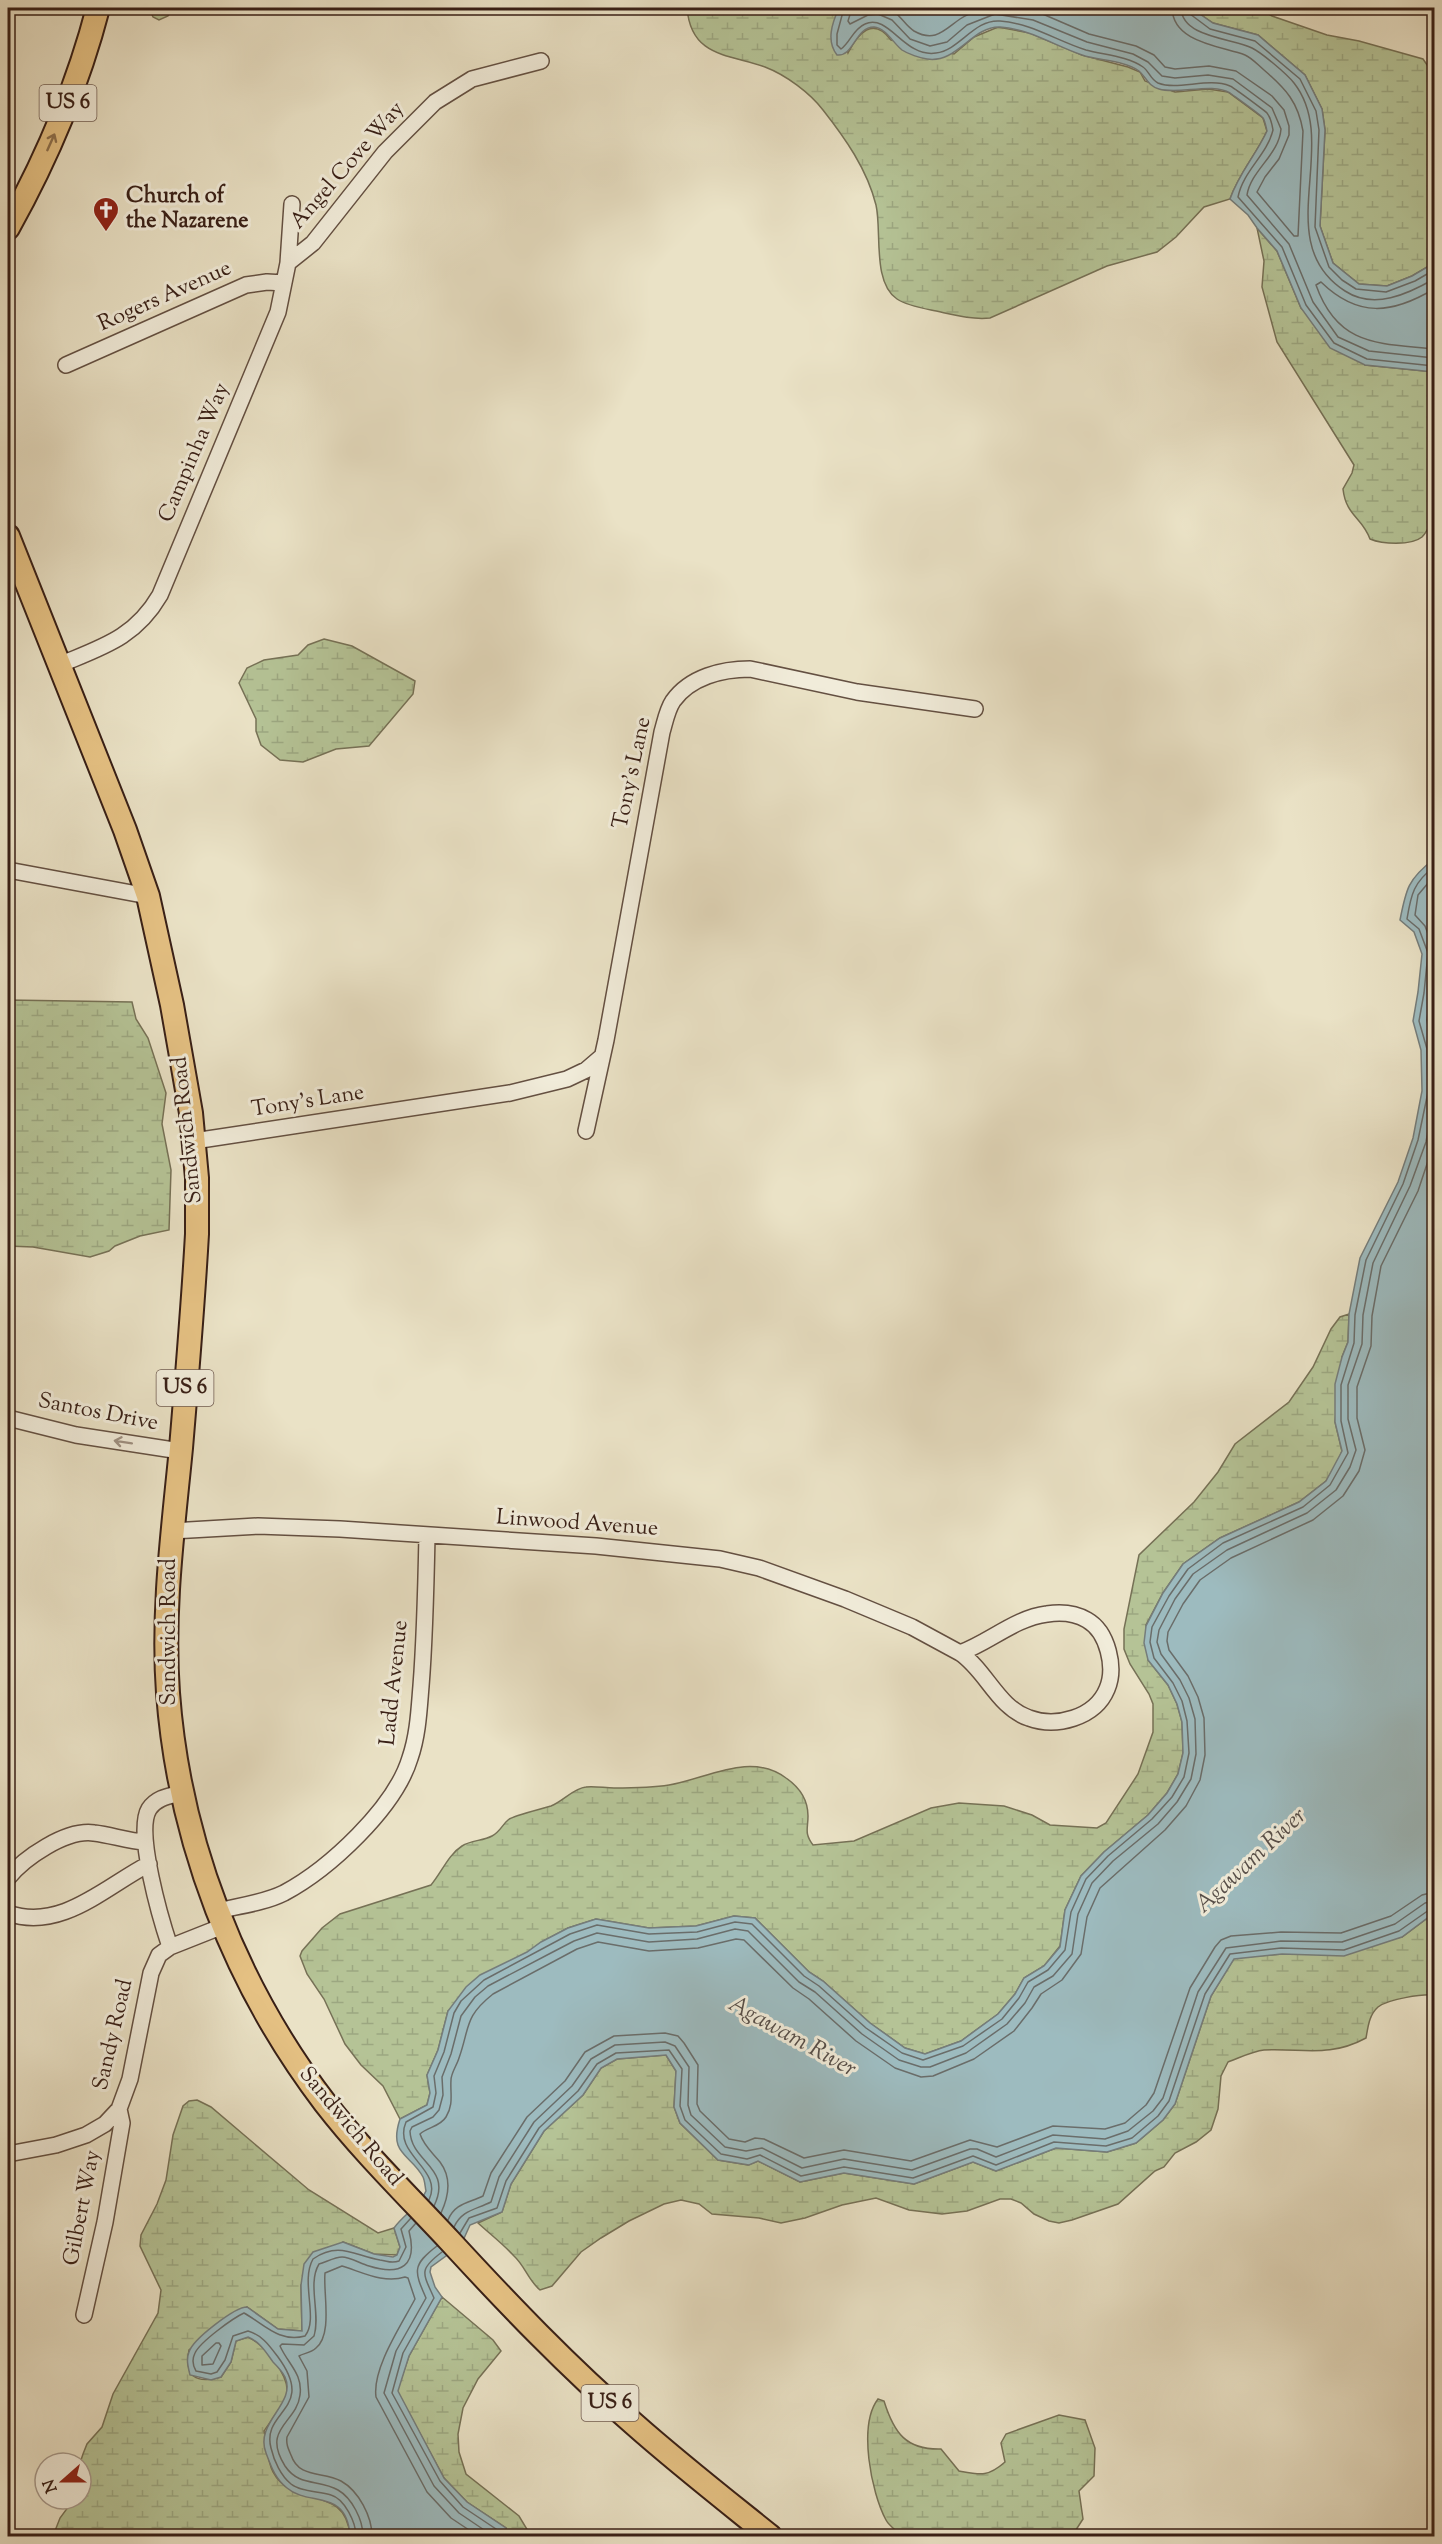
<svg xmlns="http://www.w3.org/2000/svg" width="1442" height="2544" viewBox="0 0 1442 2544" font-family="'Sorts Mill Goudy',serif">
<style>
.wetland{fill:url(#wetland-marsh);stroke:#767156;stroke-width:1.5}
.water{fill:#9dbbbf;stroke:#757d7b;stroke-width:1.5}
.lines{fill:none;stroke-linecap:round;stroke-linejoin:round}
.shore{stroke:#6a6d6a;stroke-width:1.5}
.minor-casing{stroke:#645042;stroke-width:18}
.primary-casing{stroke:#381f16;stroke-width:26}
.minor{stroke:#f1ecda;stroke-width:15}
.primary{stroke:#e5c183;stroke-width:22}
.oneway{stroke:#8e704c}
.oneway2{stroke:#9e9082}
.labels{text-anchor:middle;dominant-baseline:central;stroke-width:6;stroke-linejoin:round;paint-order:stroke}
.shield{fill:#f1ecda;stroke:#705c51;stroke-width:1.5}
.shield-label{font-size:21px;font-weight:bold;fill:#381f16}
.street-label{font-size:22px;fill:#381f16;stroke:#f1ecda}
.poi-label{font-size:22px;font-weight:bold;fill:#381f16;stroke:#f1ecda;text-anchor:start}
.water-label{font-size:24px;font-style:italic;fill:#564e49;stroke:#f1ecda}
</style>
<defs>
<pattern id="wetland-marsh" width="20" height="14" patternUnits="userSpaceOnUse" patternTransform="scale(1.5)"><rect width="20" height="14" fill="#b5c396"/><path d="M1 5h8M5 5V1M11 12h8M15 12V8" fill="none" stroke="#9ca781"/></pattern>
</defs>
<rect width="100%" height="100%" fill="#eae2c6"/>
<filter id="stains"><feTurbulence type="fractalNoise" baseFrequency=".00333" numOctaves="4"/><feColorMatrix values="0 0 0 0 .2 0 0 0 0 .09 0 0 0 0 .02 0 0 0 .5 -.17"/></filter>
<radialGradient id="worn" r=".72"><stop offset=".6" stop-color="#630" stop-opacity="0"/><stop offset="1" stop-color="#630" stop-opacity=".3"/></radialGradient>
<!-- wetland -->
<path class="wetland" d="M149,8h24l-5,8 -9,4 -6,-3z
M687,8h152l-3,7 12,38c10,-20 25,-37 43,-13l63,14 20,-17 24,-10 32,6 52,22 46,12 12,5 5,9 30,11 33,-3 20,3 35,26 4,13c-11,24 -28,42 -37,68l-26,8 -28,30 -19,15 -50,14 -117,52c-20,2 -39,-4 -59,-8 -10,-2 -25,-5 -34,-11 -25,-17 -15,-68 -21,-94 -9,-36 -31,-67 -53,-95 -13,-17 -37,-35 -58,-43 -37,-13 -74,-10 -78,-59z
M1191,8h68l13,8 55,19 32,6 64,18 11,16v188l-22,13 -25,10 -28,-2 -26,-21 -13,-37 5,-96 -3,-21 -17,-34 -47,-40 -45,-12z
M1257,228l20,23 24,57 64,57 69,7v150c-6,4 -7,10 -12,15 -11,9 -40,7 -52,2 -8,-22 -24,-23 -27,-50l9,-16 2,-8 -77,-123 -15,-55 2,-26z
M324,639l28,7 63,35 -2,13 -44,52 -33,3 -33,13 -23,-2 -19,-15 -5,-14v-12l-17,-36 8,-15 17,-8 34,-5 10,-10z
M8,1000l124,2 4,17 12,19 18,55 -4,31 9,46 -2,60 -29,6 -25,10 -6,5 -19,6 -57,-10 -25,-1z
M1349,1314l-1,28 -6,15 -7,65 7,29 -4,11 -12,19 -27,21 -79,36 -37,26 -20,29 -17,32 2,35 20,25 9,19 5,18 1,31 -5,21 -11,19 -19,22 -44,37 -23,24 -16,34 -5,36 -16,20 -20,12 -9,16 -17,20 -37,27 -36,13 -20,-6 -35,-25 -47,-42 -14,-9 -54,-54 -21,-2 -38,10 -47,2 -53,-9 -28,9 -26,14 -94,69 -10,39 -11,25 3,18 -3,12 -27,14 -17,-33 -22,-21 -16,-21 -21,-45 -17,-25 -7,-18 2,-5 20,-23 18,-14 91,-29c11,-13 17,-30 31,-39 9,-6 21,-5 30,-10 8,-4 10,-11 16,-16 4,-4 34,-11 43,-14 12,-5 23,-18 35,-19 9,-1 19,1 28,1 17,0 37,0 55,-3 37,-6 81,-34 117,-7 13,9 22,21 22,38 0,13 -4,17 5,29l41,-4 77,-33 28,-5 45,3 28,9 18,10 47,3 9,-5 32,-49 15,-42v-28l-4,-10 -19,-30 -6,-15v-20l15,-74 55,-53 24,-30 17,-28 54,-42 24,-35 18,-38 9,-12z
M1434,1913v82c-12,-1 -46,4 -56,12 -9,8 -10,20 -12,31 -37,20 -63,10 -102,12 -11,1 -25,8 -36,12l-7,14 -3,33 -7,21 -15,12 -21,11 -11,14 -9,4 -37,33 -46,16 -13,3 -10,-2 -15,-7 -13,-11 -10,-4h-11l-33,12 -25,3 -33,-4 -33,-12 -34,7 -37,13 -24,5 -22,-5 -47,-4 -13,-10 -18,-4 -17,4 -35,17 -28,17 -20,14 -29,34 -12,4c-12,-10 -15,-24 -26,-34 -11,-12 -24,-22 -36,-33l24,-11 9,-28 33,-53 39,-36 18,-27 16,-9 49,-4 10,16 -2,36 6,16 38,37 30,5 10,-4 42,21 44,-9 70,11 59,-22 23,9 60,-23 51,4 29,-9 27,-23 12,-16 36,-108 23,-38 48,-4 120,-17z
M197,2100l14,7 98,83 69,43 16,-5 6,19 -3,8 -23,-1 -31,-12 -42,43 1,46 -24,-2 -31,-22 -58,43c-5,27 7,34 32,27l10,-15 5,-21 12,-4c15,7 42,38 39,57 -2,9 -17,28 -23,37 3,12 3,30 9,41 20,38 73,11 77,64h-297l7,-18 14,-19h7l-1,-36 3,-9 4,-10 15,-17 11,-33 45,-81 3,-23 -21,-44 1,-11 16,-31 9,-24 7,-45 10,-29 6,-5z
M442,2297l51,43 8,11 -23,28 -15,29 -5,26 1,18 7,22 53,42 12,20h-24l-1,-8 -39,-26 -23,-24 -47,-87 12,-35z
M878,2399l6,2c10,32 22,49 57,48l18,22c22,4 29,6 46,-9l-4,-19 5,-9 53,-19 26,5 10,28 -1,28 -15,15 4,28 -11,17h-170c-5,-5 -13,-10 -16,-16 -15,-28 -28,-95 -8,-121z"/>
<!-- water -->
<path class="water" d="M839,8h352l22,15 45,12 47,40 17,34 3,21 -5,96 13,37 26,21 28,2 25,-10 22,-13v109l-69,-7 -35,-17 -29,-40 -24,-57 -20,-23 -9,-13 -18,-16c9,-26 26,-44 37,-68 -1,-4 -2,-10 -4,-13 -2,-3 -29,-22 -33,-25 -18,-11 -51,2 -71,-4 -11,-3 -13,-12 -20,-18 -15,-11 -40,-10 -57,-16 -27,-9 -52,-26 -82,-28 -28,-1 -43,37 -73,32 -7,-1 -19,-5 -25,-9 -9,-7 -16,-22 -28,-23 -19,0 -20,30 -37,28 -11,-14 -5,-32 2,-47z
M1434,859v1054l-32,24 -58,19 -62,-2 -48,5 -23,37 -36,108 -12,16 -27,23 -29,9 -51,-4 -60,23 -23,-9 -59,22 -70,-11 -44,9 -42,-21 -9,4 -31,-5 -38,-37 -6,-16 2,-36 -10,-16 -49,4 -16,9 -18,27 -39,36 -33,53 -9,28 -32,13 -9,20 -30,22 -1,5 5,15 7,10 -33,59 -11,35 46,87 23,24 39,26 1,8h-157c-3,-48 -41,-29 -63,-48 -12,-9 -16,-22 -21,-35 -12,-31 31,-49 19,-76 -3,-6 -8,-11 -12,-15 -8,-11 -13,-20 -25,-25l-12,4 -5,21 -10,15 -10,3 -21,-5c-2,-8 -4,-16 -1,-23 4,-13 46,-45 58,-45l31,22 24,2 -1,-46 3,-21 9,-12 30,-10 31,12 19,3 4,-2 3,-8 -6,-19c10,-14 25,-21 32,-37 -1,-4 -1,-10 -3,-14 -12,-23 -35,-22 -23,-58l27,-14 3,-12 -3,-18 11,-25 10,-39 18,-24 14,-12 47,-23 14,-10 27,-14 28,-9 53,9 47,-2 38,-10 21,2 54,54 14,9 47,42 35,25 20,6 36,-13 37,-27 17,-20 9,-16 20,-12 16,-19 5,-37 16,-34 23,-24 44,-37 19,-22 11,-19 5,-21 -1,-31 -5,-18 -9,-19 -20,-25 -4,-17 2,-17 17,-33 20,-29 37,-26 79,-36 27,-21 16,-30 -7,-29v-38l7,-27 6,-15 1,-28 11,-56 38,-76 15,-44 9,-47 -1,-41 -8,-29 5,-29 4,-38 -8,-22 -14,-12c6,-31 8,-41 34,-61z"/>
<g class="lines">
<!-- shore -->
<path class="shore" d="M844,8l-7,26v11l4,4c9,-6 12,-20 24,-25 24,-11 39,34 71,29 24,-3 38,-34 64,-32 31,2 57,20 86,29 18,5 41,6 57,17 6,4 7,12 15,16 20,8 50,-6 72,3 3,1 35,25 37,27 4,5 5,11 6,17 -6,25 -30,41 -35,67l44,50 24,58 28,38 33,16 67,7
M852,8l-4,13 2,3 18,-9 10,-1 14,6 18,19 20,7 17,-4 20,-17 28,-11 38,6 54,22 46,12 15,8 14,14 13,2 33,-3 25,4 39,29 9,21c-2,26 -30,41 -34,66l42,49 24,58 25,35 31,14 65,7
M886,8c14,4 17,16 28,23 21,12 30,-1 46,-12 7,-5 17,-8 26,-11
M1017,8l21,4 51,22 47,12 18,9 11,12 10,2 34,-3 27,5 36,25 12,14 5,16v9l-10,24 -14,18 -8,15 37,44h4l5,-105c-5,-29 -17,-42 -39,-61 -6,-5 -12,-12 -19,-15 -24,-9 -72,-12 -73,-47
M1181,8c1,30 52,30 71,40 10,5 35,26 42,35 48,61 -25,159 51,208 29,19 63,3 89,-12
M1188,8l2,6 20,15 45,12 45,38 16,32 3,19 -4,97 14,40 13,13 14,9 30,3 29,-11 19,-11
M1434,289c-42,25 -76,29 -113,-7l-5,3c22,62 63,58 118,64
M1434,876l-16,19 -3,20 10,11 9,24
M1434,961l-7,59 7,38
M429,2200c15,-31 -37,-45 -23,-78l27,-15 3,-14 -2,-17 10,-24 10,-39 7,-12 23,-21 86,-46 27,-9 52,9 48,-2 38,-10 17,2 52,52 15,10 47,42 36,25 21,7 40,-14 39,-27 17,-21 9,-16 20,-12 17,-20 6,-38 15,-33 22,-23 44,-37 20,-22 12,-20 5,-24 -2,-32 -5,-20 -9,-18 -19,-25 -4,-16 2,-15 17,-31 19,-27 35,-26 80,-36 27,-22 18,-32 -7,-32v-36l13,-42 1,-28 11,-55 37,-76 15,-44 10,-48 -1,-43 -8,-28 5,-28 4,-40 -9,-24 -12,-10c4,-25 7,-37 27,-52
M434,2206c19,-39 -23,-43 -24,-75l2,-4 21,-10 6,-7 4,-15 -1,-18 9,-23 10,-38 14,-19 13,-11 61,-32 25,-13 23,-8 52,9 48,-3 38,-10 13,2 51,51 16,10 47,42 37,26 22,7h9l36,-14 41,-29 18,-21 9,-16 19,-11 19,-22 6,-40 14,-31 21,-22 45,-37 19,-22 14,-23 5,-25 -1,-35 -6,-21 -9,-18 -19,-26 -4,-12 2,-12 16,-31 18,-25 34,-24 80,-37 29,-23 14,-23 6,-17 -8,-31v-34l14,-41 1,-29 10,-52 37,-77 16,-44 8,-45
M441,2213c8,-17 11,-35 -1,-51 -8,-10 -16,-16 -20,-28 7,-7 20,-7 26,-17 8,-13 4,-24 5,-37 0,-7 6,-15 8,-22 11,-31 5,-41 34,-64l84,-45 21,-7 51,9 49,-3 38,-9 8,1 49,48 16,11 47,42 39,27 26,9 12,-1 41,-17 40,-28 18,-23 9,-14 21,-14 19,-26 6,-37 13,-29 65,-58 21,-24 14,-26 5,-25 -1,-37 -6,-21 -10,-21 -19,-26 -2,-9 1,-9 15,-28 17,-24 31,-22 82,-38 30,-24 16,-25 6,-21 -8,-32v-31l14,-41 1,-30 9,-50 37,-75 16,-48
M448,2220c7,-17 21,-17 35,-24l8,-23 36,-56 38,-36 20,-29 29,-16 51,-3 13,3 6,7 14,22 -1,39 3,7 29,28 16,3 10,-4 9,1 40,19 40,-8 67,11 59,-21 27,7 56,-21 52,3 20,-6 21,-18 8,-12 36,-105 25,-41 6,-7 10,-4 50,-4 60,1 50,-17 31,-21 12,-3
M454,2227c8,-17 21,-17 37,-25l8,-25 35,-55 38,-36 19,-27 24,-14 50,-3 10,4 14,21 -1,38 3,10 34,32 21,4 16,-3 40,20 42,-9 68,11 58,-21h7l19,8 57,-22 52,4 23,-8 25,-20 10,-13 35,-106 28,-44 55,-7 61,1 53,-18 30,-21 9,-2
M460,2233l9,-15 28,-10 9,-27 33,-53 39,-37 19,-27 19,-11 53,-3 13,19 -2,37 5,14 36,34 26,5 13,-4 41,21 43,-9 69,11 60,-22 23,9 58,-23 52,4 26,-8 26,-22 11,-15 36,-107 25,-40 51,-6 63,2 55,-19 30,-21 5,-1
M437,2246c-25,19 -23,25 -11,52l-30,53 -12,42 50,93 25,27 34,23
M442,2252c-24,18 -19,21 -8,46l-31,55 -11,40 48,88 23,26 36,24 2,5
M216,2343h3l2,3 -8,18 -11,1v-9z
M356,2536c0,-13 -11,-37 -25,-41 -12,-4 -30,-3 -40,-11 -10,-8 -17,-23 -20,-36 -10,-38 46,-38 7,-91 -9,-12 -16,-22 -30,-26l-15,5 -8,24 -8,12 -6,2 -15,-3c-3,-5 -4,-12 -1,-18 5,-11 38,-35 49,-40 20,11 35,30 61,23 14,-17 -5,-54 8,-77 26,-18 42,-3 67,1 8,1 11,4 19,1l7,-14 -5,-18 10,-11
M363,2536c0,-16 -11,-38 -25,-46 -19,-11 -39,-3 -53,-24 -24,-38 12,-43 15,-71 3,-21 -12,-31 -20,-49l2,-2 22,1 10,-9c7,-22 -7,-52 5,-72 7,-2 16,-7 23,-7 8,0 19,7 27,9 32,10 49,0 40,-35l7,-8
M372,2536c0,-19 -13,-45 -31,-55 -18,-10 -42,-2 -50,-26 -3,-7 -5,-11 -4,-18l22,-40 -2,-26 -8,-15c5,-3 12,-3 17,-8 17,-14 7,-55 9,-75l17,-7c20,6 42,18 63,11l3,1 7,21c-13,25 -43,69 -39,98l51,95 24,26 27,18"/>
<defs>
<path id="minor" d="M288,263l25,-20 72,-91 50,-50 37,-23 69,-18
M66,365l180,-80 21,-3 17,1
M59,665c43,-18 76,-27 101,-70l118,-283 10,-49 4,-59
M8,870l140,26
M586,1131l20,-91 56,-308c3,-10 5,-22 11,-31 17,-24 49,-32 77,-32l107,23 118,17
M194,1141l316,-48 57,-14 19,-9 14,-12
M8,1418l68,17 104,16
M172,1531l86,-5 82,3 256,17 124,13 39,9 86,31 67,28 48,26c30,-11 55,-35 87,-39 13,-2 28,-1 40,6 21,12 29,48 20,69 -12,29 -51,39 -78,29 -31,-10 -43,-48 -69,-65
M8,1878c16,-20 58,-49 86,-45 17,2 34,8 51,9
M217,1911c21,-5 47,-8 67,-18 45,-24 111,-85 126,-135 8,-23 9,-48 11,-72 4,-50 5,-101 6,-151
M8,1913c53,19 98,-27 141,-49
M170,1947c-9,-27 -35,-115 -21,-138 8,-12 21,-13 33,-16
M8,2154l48,-9 30,-10 19,-11 14,-15 11,-30 21,-106 8,-18 11,-8 53,-21
M84,2315l21,-93 17,-99 -3,-14"/>
<path id="primary" d="M8,228c39,-70 70,-143 90,-220
M8,536l117,294 23,66 24,109 19,108 6,65v56c-4,71 -10,143 -16,214 -8,82 -19,163 -13,245 11,148 67,292 157,410 38,49 82,92 124,137 59,64 119,127 185,184 44,39 90,75 136,112"/>
</defs>
<!-- minor casing -->
<use href="#minor" class="minor-casing"/>
<!-- primary casing -->
<use href="#primary" class="primary-casing"/>
<!-- minor -->
<use href="#minor" class="minor"/>
<!-- primary -->
<use href="#primary" class="primary"/>
</g>
<!-- one-way arrows -->
<defs><path id="oneway-shaft" d="M-6 0H5M1.5-3L5.5 0L1.5 3" fill="none" stroke-width="1.6" stroke-linecap="round" stroke-linejoin="round" transform="scale(1.5)"/></defs>
<use class="oneway" href="#oneway-shaft" transform="translate(51 142) rotate(-66)"/>
<use class="oneway2" href="#oneway-shaft" transform="translate(123 1442) rotate(-171)"/>
<!-- icons -->
<defs>
<symbol id="church-pin" viewBox="-11 -11 22 30"><path d="M0 17L-7.5 6A9.5 9.5 0 1 1 7.5 6Z" fill="#8f2418" stroke="#f1ecda"/><path d="M-1.2-6h2.4v3.5h3.3v2.4h-3.3V6h-2.4V-.1h-3.3v-2.4h3.3Z" fill="#fff"/></symbol>
</defs>
<g fill-rule="evenodd">
<use href="#church-pin" x="91" y="195" width="30" height="40"/>
</g>
<g class="labels">
<!-- shield labels -->
<g class="shield">
<rect x="39.5" y="85" width="57" height="36" rx="4.5"/>
<rect x="156.5" y="1370" width="57" height="36" rx="4.5"/>
<rect x="581.5" y="2385" width="57" height="36" rx="4.5"/>
</g>
<g class="shield-label">
<text x="68" y="103">US 6</text>
<text x="185" y="1388">US 6</text>
<text x="610" y="2403">US 6</text>
</g>
<!-- street labels -->
<g class="street-label">
<text transform="translate(348 166) rotate(-49)">Angel Cove Way</text>
<text transform="translate(165 297) rotate(-24)">Rogers Avenue</text>
<text transform="translate(195 453) rotate(-67)">Campinha Way</text>
<text transform="translate(633 773) rotate(-78)">Tony's Lane</text>
<text transform="translate(308 1102) rotate(-9)">Tony's Lane</text>
<text transform="translate(188 1130) rotate(-96)">Sandwich Road</text>
<text transform="translate(98 1413) rotate(11)">Santos Drive</text>
<text transform="translate(577 1524) rotate(4)">Linwood Avenue</text>
<text transform="translate(170 1632) rotate(-90)">Sandwich Road</text>
<text transform="translate(395 1683) rotate(-84)">Ladd Avenue</text>
<text transform="translate(114 2035) rotate(-77)">Sandy Road</text>
<text transform="translate(350 2127) rotate(50)">Sandwich Road</text>
<text transform="translate(83 2208) rotate(-79)">Gilbert Way</text>
</g>
<!-- poi labels -->
<g class="poi-label">
<text x="126" y="197">Church of<tspan x="126" dy="25">the Nazarene</tspan></text>
</g>
<!-- water labels -->
<g class="water-label">
<text transform="translate(1251 1861) rotate(-43)">Agawam River</text>
<text transform="translate(792 2037) rotate(29)">Agawam River</text>
</g>
</g>
<!-- margin -->
<rect width="1442" height="2544" fill="none" stroke="#eae2c6" stroke-width="30"/>
<rect x="9" y="9" width="1424" height="2526" fill="none" stroke="#381f16" stroke-width="3"/>
<rect x="15" y="15" width="1412" height="2514" fill="none" stroke="#381f16" stroke-width="1.5"/>
<!-- north arrow -->
<g transform="translate(63 2481) rotate(249)"><circle r="28" fill="#f1ecda" stroke="#a79a8c" stroke-width="1.5"/>
<path d="M0-4.5L10 22L0 15L-10 22Z" fill="#8f2418"/>
<text y="-9" font-size="16" font-weight="bold" text-anchor="middle" fill="#381f16">N</text>
</g>
<rect width="100%" height="100%" filter="url(#stains)"/>
<rect width="100%" height="100%" fill="url(#worn)"/>
</svg>
